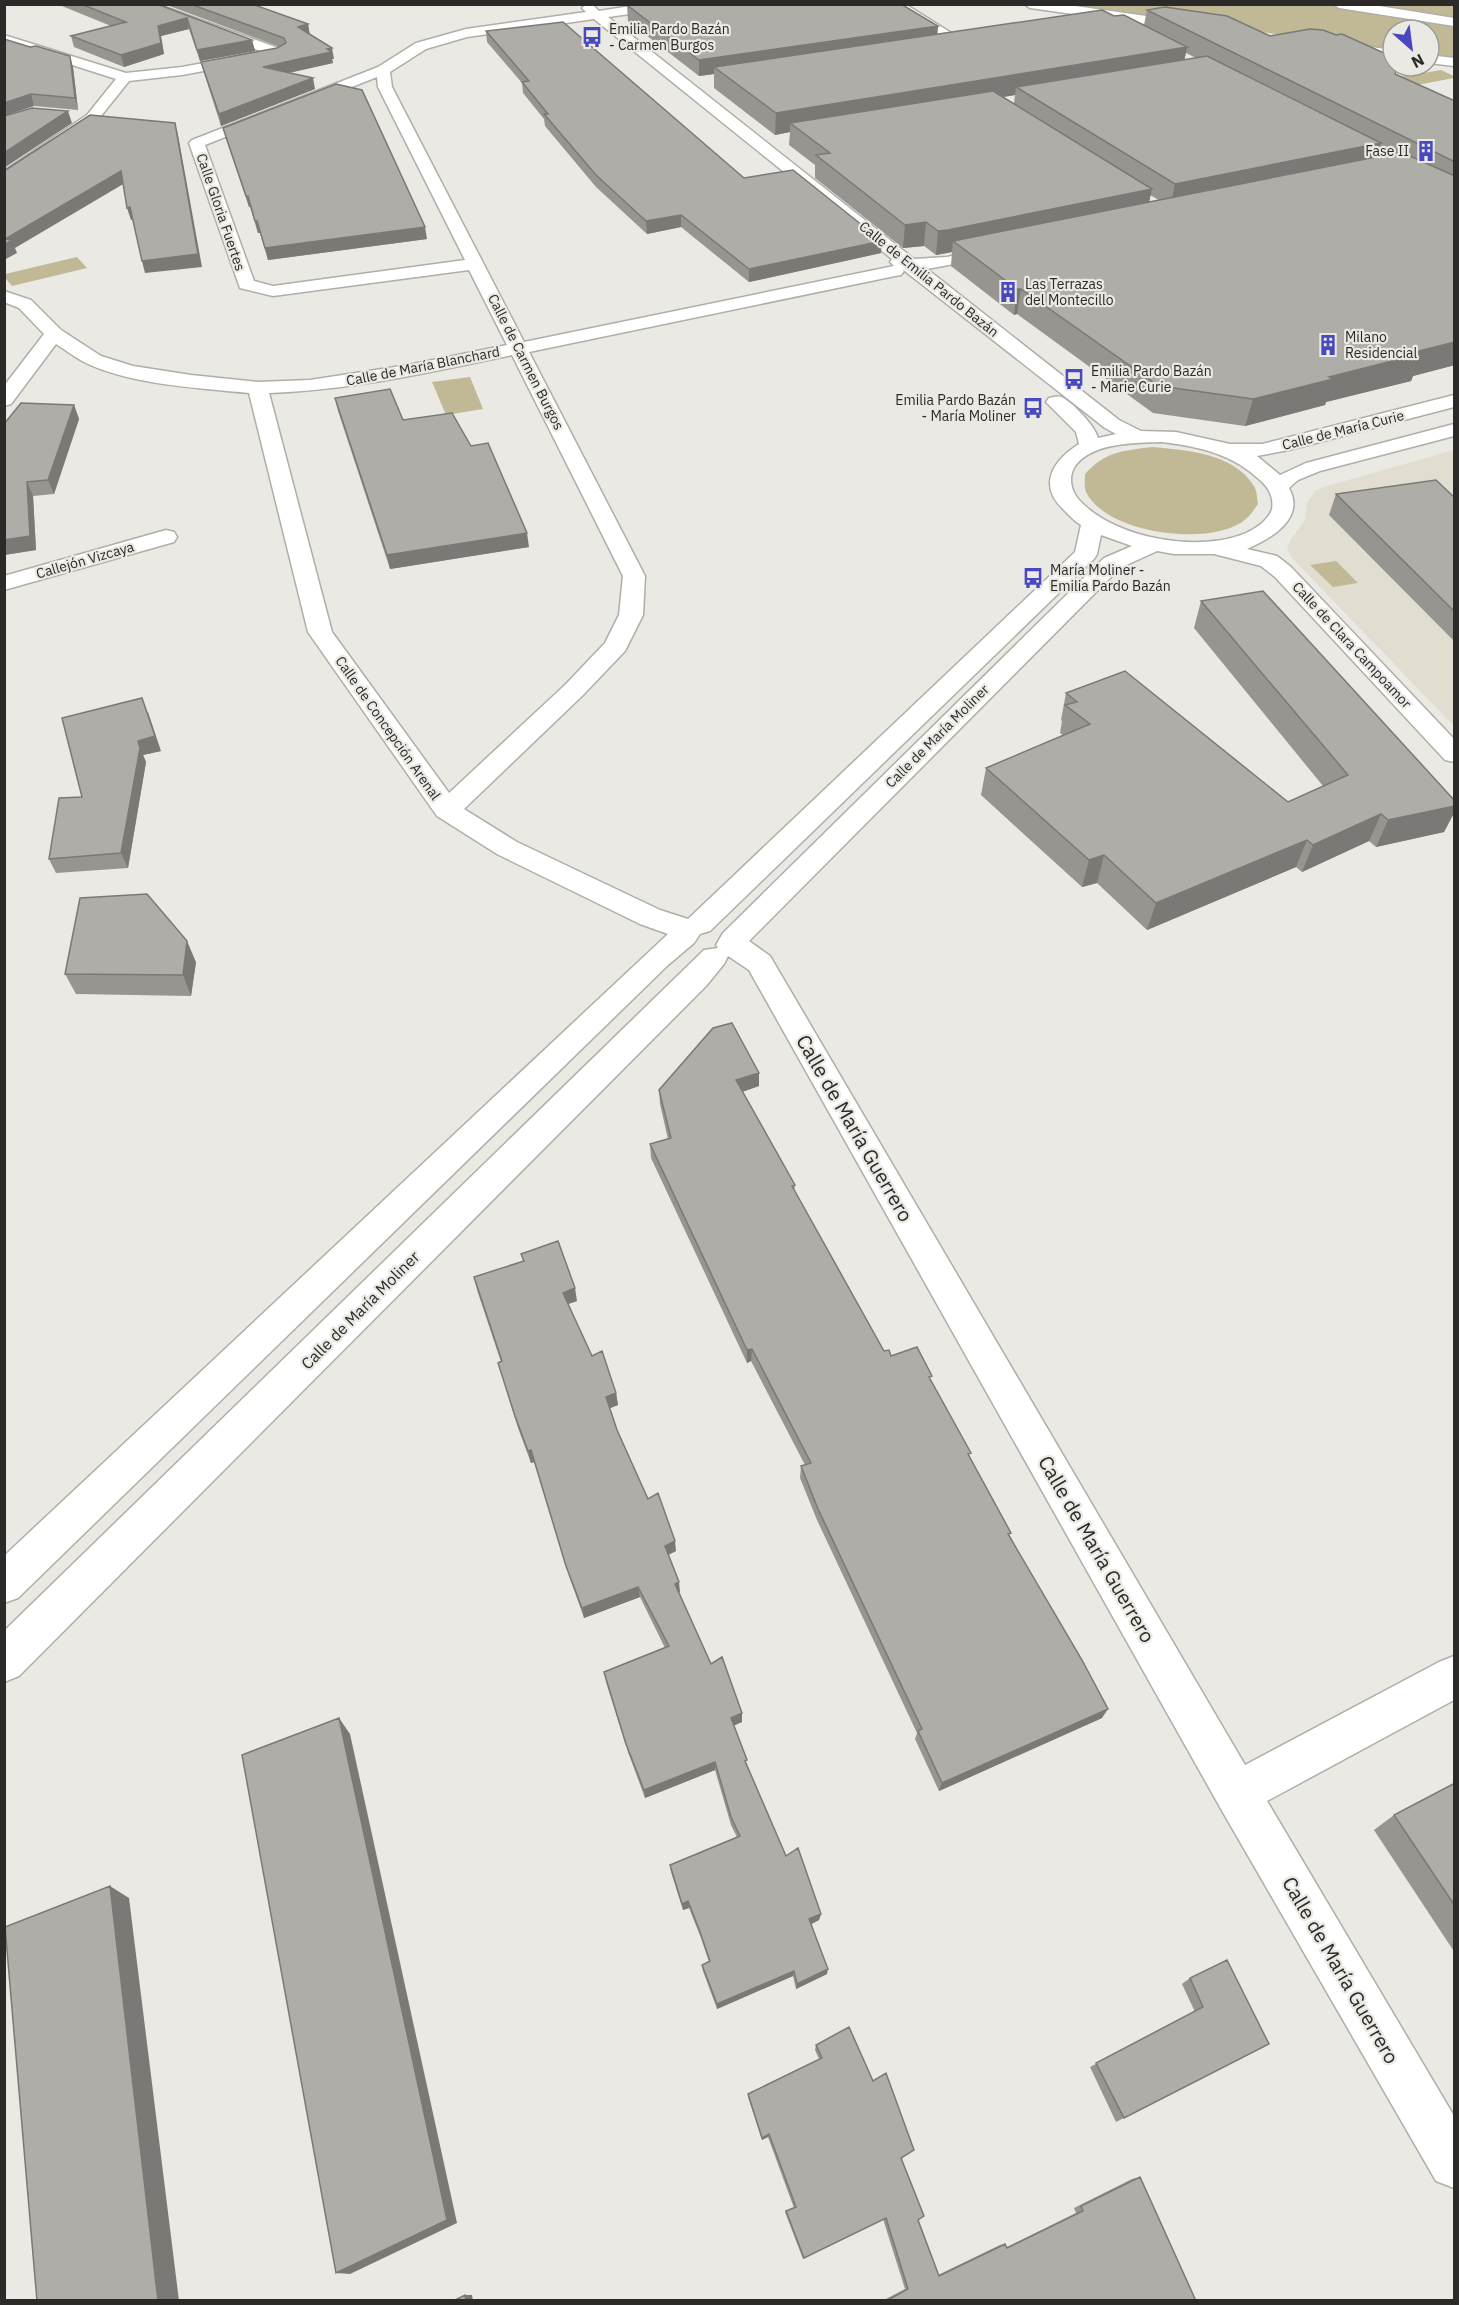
<svg xmlns="http://www.w3.org/2000/svg" width="1459" height="2305" viewBox="0 0 1459 2305" font-family="'IBM Plex Sans',sans-serif">
<style>
.built{fill:#e1ded1}
.green{fill:#c1b996}
.lines{fill:none;stroke-linecap:round;stroke-linejoin:round}
.minor-casing{stroke:#afaea8;stroke-width:3}
.minor{fill:#fff;fill-rule:evenodd}
.wall{fill:#969590;fill-rule:evenodd}
.shaded-wall{fill:#7a7976}
.building{fill:#aeada8;stroke:#7a7976;stroke-width:1.5}
.labels{text-anchor:middle;dominant-baseline:central;stroke-width:4.5;stroke-linejoin:round;paint-order:stroke}
.far-poi-label{font-size:14px;fill:#2b2a28;stroke:#eae9e3;text-anchor:start}
.far-street-label{font-size:14px;fill:#2b2a28;stroke:#eae9e3}
.street-label{font-size:16px;fill:#2b2a28;stroke:#eae9e3}
.near-street-label{font-size:20px;fill:#2b2a28;stroke:#eae9e3}
</style>
<rect width="100%" height="100%" fill="#eae9e3"/>
<!-- built -->
<path class="built" d="M1454,450v276l-162,-168 -5,-9 4,-10 14,-19 2,-17 8,-12 12,-5z"/>
<!-- green -->
<path class="green" d="M1065,5h389v53l-25,-3v-25h-36v20z
M1441,70l13,6v2l-37,7 -18,-8z
M77,257l10,11 -75,18 -7,-8v-4z
M470,377l13,32 -37,6 -14,-33z
M1152,447c34,3 82,6 102,39 3,5 3,12 4,18 -4,5 -7,11 -12,15 -34,29 -140,15 -160,-27 -2,-4 -1,-12 -1,-18 21,-23 37,-23 67,-27z
M1336,561l22,22 -25,4 -23,-22z"/>
<g class="lines">
<defs>
<path id="minor" d="M137,4h19l128,46 2,3 -7,4 -97,18 -53,6 -32,40 -93,63v-13l83,-56 29,-36 -112,-36v-8l122,38 56,-6 81,-15z
M587,4l6,1 6,6 44,-7h37l-6,4 -66,9 306,242 33,-2 49,-11 6,1 3,4 -3,4 -75,14 192,151 22,11 35,1 54,12h32l192,-49v12l-165,43 -32,6 23,19 26,-12 148,-39v12l-134,35 -22,9 -9,8c17,31 -19,51 -42,61l30,7 14,11 163,172v23l-9,-2 -170,-183 -14,-11 -47,-12h-40l-17,-3 -37,17 -371,373 21,15 475,809 194,-103 15,-6v44l-187,101 187,315v72l-18,-7 -215,-372 -472,-839 -21,-14 -4,8 -18,22 -687,690 -15,6v-51l700,-681 14,-2 -2,-3 7,-12 381,-375 28,-12 -31,-11 -4,19 -3,5 -384,372 -10,3 -6,9 -26,22 -650,633 -14,5v-47l664,-622 -28,-10 -143,-70 -60,-38 -129,-184 -59,-239c-50,-5 -115,-8 -161,-29 -11,-5 -22,-14 -32,-20l-45,60 -7,2v-20l40,-52 -25,-26 -15,-6v-11l27,9 30,30 40,26 32,10 58,9 67,7 52,-2 98,-15 99,-20 -38,-75 -196,26 -33,-8 -51,-145 3,-3 186,-73 38,-24 50,-14 120,-17 -4,-4zM594,19l298,240 -2,3 4,4 -370,76 -132,-255 -2,-15 36,-23 41,-12zM377,77l1,10 87,173 -192,26 -19,-5 -49,-136zM901,268l204,160 11,6 -18,4c-3,-12 -24,-34 -35,-40 -4,-3 -9,-1 -14,0l-3,4 30,30 3,12c-25,16 -42,40 -16,65 6,6 11,12 18,16l-6,27 -387,367 -28,-9 -143,-68 -53,-33 119,-114 42,-44 18,-36 2,-39 -116,-224 366,-76 6,-1 3,-4zM512,355l111,221 -4,39 -14,28 -40,42 -116,108 -117,-161 -63,-239c82,-3 163,-21 243,-38zM1161,442c37,4 72,12 100,39 8,7 13,17 11,28 -3,11 -17,20 -26,24 -47,20 -128,6 -164,-30 -10,-9 -15,-24 -7,-37 18,-24 60,-23 86,-24z
M889,4h16l64,40 -2,3h-10z
M1024,4h37l128,18 7,4 -7,4 -159,-22z
M1333,4h34l87,14v8l-115,-18z
M1341,43l52,7v8l-57,-8 -2,-3 2,-3z
M1429,55l25,3v8l-25,-3z
M166,530l8,2 3,5 -3,5 -170,48v-14z"/>
</defs>
<!-- minor casing -->
<use href="#minor" class="minor-casing"/>
<!-- minor -->
<use href="#minor" class="minor"/>
</g>
<!-- wall -->
<path class="wall" d="M57,4h100l95,36 3,11 -55,10 -11,-32 -28,7 3,18 -40,13 -50,-20 -3,-11 40,-10z
M164,4h88l56,20 1,10 25,25h-2l1,4 -44,10 26,16 -94,37 -17,-53 -3,-11 76,-14 3,-1z
M627,5l311,29 176,-18 30,9 3,-15 123,26 127,39 58,26v264l-42,11 -2,5 -85,21 -1,3 -80,21 -92,-13 -136,-99 -3,1 -63,-49 1,-14 -16,3 -12,-9 -21,2 -88,-70v-13l-26,-20 1,-13 -15,3 -61,-47v-14l-15,2 -71,-55zM1186,53l10,5 -12,2zM1015,95l-1,8 -11,-6zM1379,151l7,4 -9,2zM1150,195l9,5 -10,2z
M486,31l258,147 138,63 -1,12 -132,29 -68,-55 -34,7 -51,-47 -51,-61 -1,-7 -21,-26 -1,-10 -35,-41z
M4,39l69,28 5,43 -44,-4z
M223,128l204,111 -159,21 -8,-27h-2l-8,-26h-1l-23,-68z
M335,398l68,22 126,127 -139,22 -52,-158z
M74,405l5,14 -25,75 -21,2 3,54 -32,5v-131z
M1336,494l119,4v144l-126,-127z
M1201,601l254,200v10l-11,21 -68,15 -7,-6 -67,31 -6,-5 -149,63 -50,-47 -15,4 -101,-92 5,-27 77,-33 -3,-2 2,-12 -1,-1 5,-27 222,109 35,-16 -129,-158z
M62,718l99,33 -18,4 3,7 -18,106 -72,5 -7,-14 33,-62z
M196,962l-5,34 -115,-2 -11,-20z
M759,1086l-17,6 53,93 -1,6 90,160 47,29 171,338 -163,73 -24,-52 2,-6 -100,-213 -17,-42 1,-12 4,-1 -54,-104 -4,2 -96,-205 -1,-14 18,-5 -8,-35 -1,-14z
M521,1254l56,47 -9,3 24,52 24,37 2,12 -8,3 7,22 31,69 28,52 -8,4 11,38 32,71 31,49v9l-8,3 13,42 39,89 35,58 -2,6 -8,4 16,50 -31,15 -3,-13 -76,33 -14,-38 -1,-6 7,-3 -8,-24 -12,-30 -6,2 -12,-38 -1,-7 67,-28 -6,-12 -16,-55 -70,28 -17,-46 -22,-70 -2,-10 61,-24 -25,-51 -56,21 -15,-42 -35,-114 -3,1 -13,-35 -20,-65 3,-1 -24,-72 -3,-13 49,-16z
M1455,1783v170l-81,-123 20,-15z
M1190,1978l79,66 -153,78 -26,-55 105,-55 -13,-28z
M816,2045l86,113 16,62 20,55 62,-30 5,-1 2,3 69,-34 -2,-5 58,-29 8,-2 56,124h-314l23,-12 -22,-70 -80,40 -18,-47 1,-1 8,-3 -26,-71 -6,3 -14,-43v-3l71,-35 -4,-9z"/>
<!-- shaded-wall -->
<path class="shaded-wall" d="M187,18l2,11 -28,7 3,18 -40,13 -3,-12 37,-29z
M308,24l2,11 -12,-8z
M938,26l-1,15 -223,26v7l-15,2v-16z
M252,40l3,11 -55,10 -3,-11z
M1187,47l-4,20 -167,20 -1,8 -215,35 -10,-7v9l-15,3 1,-22z
M332,48l2,11h-2l1,4 -68,15 -2,-11z
M70,56l3,11 5,43 -3,-12z
M313,78l2,11 -94,37 -2,-12z
M31,94l3,12 -30,10v-13z
M68,111l4,12 -68,45v-15z
M175,123l3,12 24,132 -57,6 -3,-12z
M1381,143l-7,22 -204,43 5,-24z
M121,171l4,12 -110,65 2,5 -13,7 1,-21z
M1152,189l-5,23 -194,29 -1,11 -16,3 2,-24z
M246,196h2l2,11h-1z
M130,207l4,13h-3l-4,-12z
M681,215v12l-34,7 -1,-13z
M255,221h2l3,12h-2z
M926,222l-2,24 -21,2 2,-23z
M425,227l2,12 -159,21 -3,-12z
M882,241l-1,12 -132,29v-13z
M1017,289h4l-4,25 -3,1z
M1455,342v23l-42,11 -2,5 -85,21 -1,3 -80,21 8,-27 162,-47z
M74,405l5,14 -25,75 -6,-14z
M27,482l6,14 3,54 -32,5v-15z
M527,533l2,14 -139,22 -3,-14z
M148,712l13,39 -18,4 3,7 -18,106 -7,-15 17,-112z
M1455,806v5l-11,21 -68,15 12,-27z
M1381,814l-12,27 -67,31 11,-27z
M1307,840l-11,27 -149,63 9,-27z
M1104,855l-7,28 -15,4 7,-27z
M187,941l9,21 -5,34 -8,-21z
M759,1073v13l-23,8v-14z
M575,1288l2,13 -12,4 -2,-12z
M752,1349l-1,12 -4,2v-13z
M616,1393l2,12 -10,4 -2,-12z
M531,1450l3,12 -3,1 -3,-12z
M675,1541l1,10 -10,5 -1,-10z
M679,1582l1,10 -4,2 -1,-10z
M638,1587l2,10 -56,21 -2,-10z
M1108,1709l-6,9 -163,73 3,-8z
M742,1713v9l-11,5v-9z
M339,1718l11,16 107,489 -107,51 -14,-1z
M715,1762v8l-70,28 -1,-8z
M110,1886l19,12 50,403h-21z
M688,1901l1,7 -6,2 -1,-6z
M821,1914l-2,6 -11,6 1,-7z
M828,1969l-1,5 -31,15 1,-5z
M794,1971l-1,5 -76,33v-5z
M769,2134l-1,3 -6,3v-2z
M465,2295h7l1,6h-7z"/>
<!-- building -->
<path class="building" d="M81,4h76l95,36 -55,10 -10,-32 -29,8 3,17 -40,12 -50,-19 55,-14z
M190,4h62l56,20 -10,3 34,21 -5,1 4,3 -68,15 50,11 -94,36 -18,-52 76,-14 9,-5 -2,-5z
M631,4h270l37,22 -239,34 -72,-55z
M1165,7l62,9 43,20 40,-7 13,1 13,5 6,-1 51,23v9h5l-3,8 60,27v61l-308,-152z
M1102,10l12,6 10,-1 63,32 -411,66 -62,-46z
M563,22l181,156 49,-8 89,71 -133,28 -68,-54 -35,6 -50,-46 -52,-61h4l-26,-32 7,-1 -43,-50z
M4,39l26,8 6,-1 34,10 5,42 -44,-4 -27,9z
M1207,56l174,87 -206,41 -159,-97z
M336,84l26,6 63,137 -160,21 -8,-27h-2l-7,-25h-2l-23,-68z
M993,91l159,98 -204,41 -10,1 -12,-9 -21,3 -89,-70 14,-2 -40,-30z
M32,108l36,3 -64,42v-37z
M90,115l85,8 23,131 -56,7 -12,-54 -3,1 -6,-37 -116,68 7,1 -8,5v-74z
M1401,152l54,24v166l-40,10 5,2 -91,23 4,2 -80,20 -94,-13 -138,-97h-4l-64,-48z
M390,389l13,31 49,-7 19,33 17,-3 39,90 -140,22 -52,-157z
M21,403l53,2 -26,75 -21,2 3,54 -26,4v-116z
M1436,480l19,18v114l-119,-118z
M1263,591l192,210v5l-67,14 -7,-6 -68,31 -6,-5 -151,63 -52,-48 -15,5 -103,-92 104,-44 -25,-19 12,-3 -11,-9 59,-22 163,131 60,-27 -147,-174z
M142,698l13,38 -17,5 2,7 -19,105 -72,6 10,-61 23,-1 -20,-79z
M147,894l40,47 -4,34 -118,-1 15,-76z
M732,1023l27,50 -23,7 59,105 -3,1 92,165 5,-1 2,6 26,-9 15,29 -3,1 42,76 -3,1 43,79 -3,1 74,126 26,49 -166,74 -24,-52 4,-2 -104,-220 -17,-43 10,-3 -59,-114 -5,1 -97,-206 21,-6 -12,-48 54,-62z
M558,1241l17,47 -12,5 29,63 10,-5 14,42 -10,4 11,33 31,69 10,-6 17,48 -10,5 14,36 -4,2 36,80 11,-7 20,56 -11,5 16,42 -2,1 41,95 12,-8 23,66 -12,5 19,50 -31,15 -3,-13 -77,33 -15,-39 8,-4 -10,-29 -12,-31 -6,3 -12,-39 70,-29 -9,-19 -16,-55 -71,28 -18,-46 -22,-72 65,-26 -31,-59 -56,21 -16,-42 -35,-116 -3,1 -13,-35 -17,-53 4,-2 -28,-84 50,-16 -3,-7z
M339,1718l108,502 -111,53 -94,-518z
M1455,1783v123l-61,-91z
M110,1886l48,415h-121l-32,-374z
M1227,1960l42,84 -145,74 -28,-55 107,-56 -13,-29z
M849,2027l24,54 13,-8 28,77 -13,8 23,58 -6,4 21,56 66,-32 2,4 76,-37 -2,-5 59,-29 56,124h-310l22,-12 -22,-71 -82,40 -18,-47 10,-4 -27,-73 -7,4 -14,-44 74,-36 -6,-13z
M465,2295l1,6h-13z"/>
<!-- icons -->
<defs>
<symbol id="bus-bare" viewBox="-9 -9 18 18"><path d="M-5-6H5V4H4V6H2V4H-2V6H-4V4H-5ZM-3.5-4V0h7V-4ZM-3.5 1.2v1.5H-2V1.2ZM2 1.2v1.5H3.5V1.2Z" fill="#4949bf" stroke="#eae9e3" stroke-width="2.5" paint-order="stroke"/></symbol>
<symbol id="building-bare" viewBox="-9 -9 18 18"><path d="M-4-6H4V6H1V3H-1V6H-4ZM-2.5-4.3h1.7v1.8h-1.7ZM.8-4.3h1.7v1.8H.8ZM-2.5-1h1.7V.8h-1.7ZM.8-1h1.7V.8H.8Z" fill="#4949bf" stroke="#eae9e3" stroke-width="2.5" paint-order="stroke"/></symbol>
</defs>
<g fill-rule="evenodd">
<use href="#bus-bare" x="577" y="22" width="30" height="30"/>
<use href="#building-bare" x="1411" y="136" width="30" height="30"/>
<use href="#building-bare" x="993" y="277" width="30" height="30"/>
<use href="#building-bare" x="1313" y="330" width="30" height="30"/>
<use href="#bus-bare" x="1059" y="364" width="30" height="30"/>
<use href="#bus-bare" x="1018" y="393" width="30" height="30"/>
<use href="#bus-bare" x="1018" y="563" width="30" height="30"/>
</g>
<g class="labels">
<!-- far-poi labels -->
<g class="far-poi-label">
<text x="609" y="29">Emilia Pardo Bazán<tspan x="609" dy="16">- Carmen Burgos</tspan></text>
<text x="1409" y="151" text-anchor="end">Fase II</text>
<text x="1025" y="284">Las Terrazas<tspan x="1025" dy="16">del Montecillo</tspan></text>
<text x="1345" y="337">Milano<tspan x="1345" dy="16">Residencial</tspan></text>
<text x="1091" y="371">Emilia Pardo Bazán<tspan x="1091" dy="16">- Marie Curie</tspan></text>
<text x="1016" y="400" text-anchor="end">Emilia Pardo Bazán<tspan x="1016" dy="16">- María Moliner</tspan></text>
<text x="1050" y="570">María Moliner -<tspan x="1050" dy="16">Emilia Pardo Bazán</tspan></text>
</g>
<!-- far-street labels -->
<g class="far-street-label">
<text transform="translate(221 212) rotate(71)">Calle Gloria Fuertes</text>
<text transform="translate(929 279) rotate(39)">Calle de Emilia Pardo Bazán</text>
<text transform="translate(526 362) rotate(63)">Calle de Carmen Burgos</text>
<text transform="translate(423 366) rotate(-11)">Calle de María Blanchard</text>
<text transform="translate(1343 430) rotate(-14)">Calle de María Curie</text>
<text transform="translate(85 560) rotate(-16)">Callejón Vizcaya</text>
<text transform="translate(1352 645) rotate(47)">Calle de Clara Campoamor</text>
<text transform="translate(388 728) rotate(55)">Calle de Concepción Arenal</text>
<text transform="translate(937 736) rotate(-45)">Calle de María Moliner</text>
</g>
<!-- street labels -->
<g class="street-label">
<text transform="translate(360 1310) rotate(-45)">Calle de María Moliner</text>
</g>
<!-- near-street labels -->
<g class="near-street-label">
<text transform="translate(855 1128) rotate(60)">Calle de María Guerrero</text>
<text transform="translate(1097 1549) rotate(60)">Calle de María Guerrero</text>
<text transform="translate(1341 1970) rotate(60)">Calle de María Guerrero</text>
</g>
</g>
<!-- border -->
<rect width="1459" height="2305" fill="none" stroke="#2b2a28" stroke-width="12"/>
<!-- north arrow -->
<g transform="translate(1411 48) rotate(152)"><circle r="28" fill="#eae9e3" stroke="#9e9d98" stroke-width="1.5"/>
<path d="M0-4.5L10 22L0 15L-10 22Z" fill="#4949bf"/>
<text y="-9" font-size="16" font-weight="bold" text-anchor="middle" fill="#2b2a28">N</text>
</g>
</svg>
